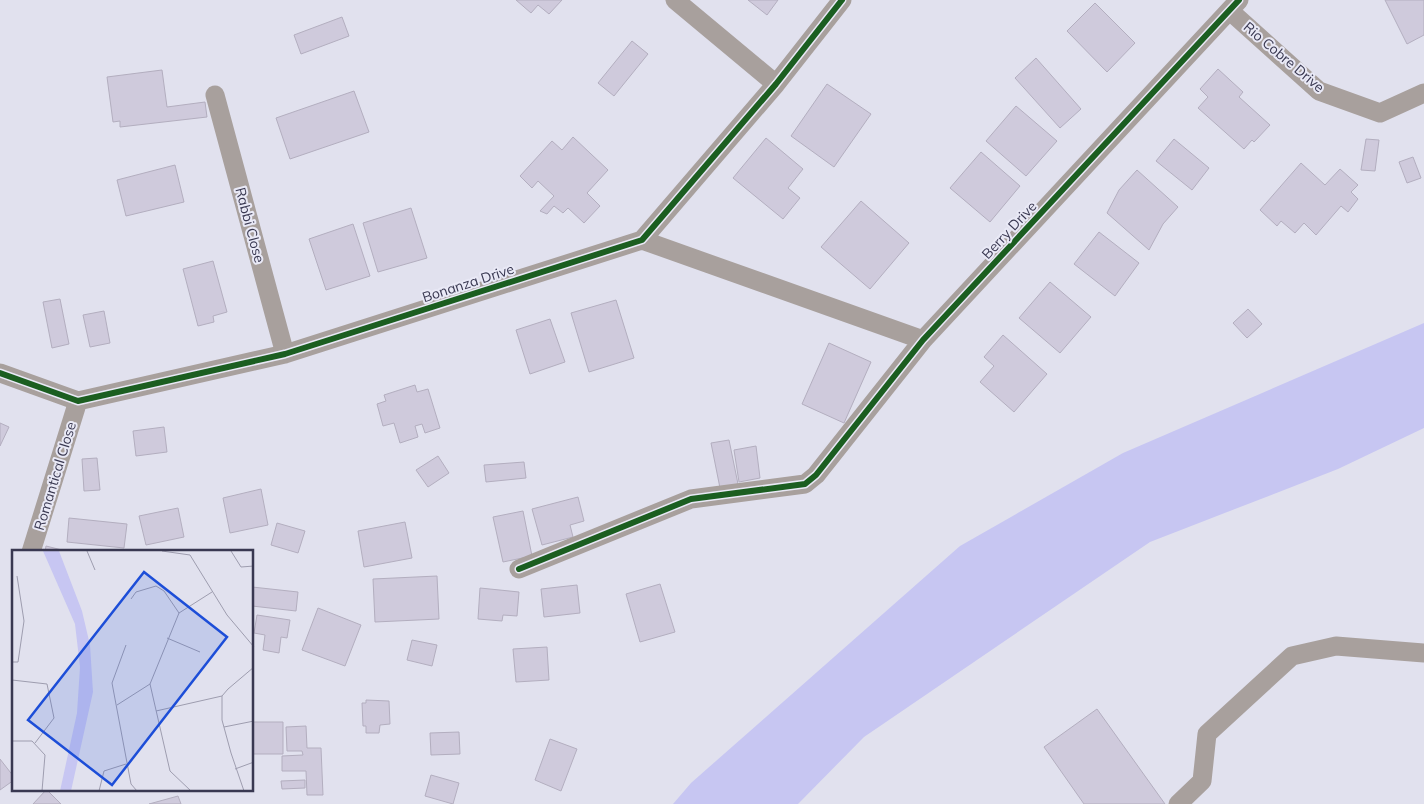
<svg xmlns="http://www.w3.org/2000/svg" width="1424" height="804" viewBox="0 0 1424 804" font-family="Mulish,sans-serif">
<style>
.water{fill:#c7c6f2}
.building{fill:#cfcadc;stroke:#b3aebf}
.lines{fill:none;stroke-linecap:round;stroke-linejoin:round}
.street{stroke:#a8a09d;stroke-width:19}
.cycleway-casing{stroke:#e9e9f6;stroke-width:9}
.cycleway{stroke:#1b5e20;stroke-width:6}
.labels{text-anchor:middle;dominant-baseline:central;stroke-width:4;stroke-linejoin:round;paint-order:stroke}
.street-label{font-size:14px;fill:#393851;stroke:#e9e9f6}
.inset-road{fill:none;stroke:#9e9daf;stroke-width:1}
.view{fill:#1d4ed8;fill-opacity:0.15;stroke:#1d4ed8;stroke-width:2.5}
.inset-edge{fill:none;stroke:#393851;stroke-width:2.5}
</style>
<rect width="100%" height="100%" fill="#e1e1ee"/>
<!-- water -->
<path class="water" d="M1424,323v105l-86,41 -188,73 -286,195 -66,67h-125l18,-21 269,-237 163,-93z"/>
<!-- building -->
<path class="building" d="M516,0h46l-13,14 -11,-9 -7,8z
M748,0h30l-11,15z
M1385,0h39v35l-17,9z
M1095,3l40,40 -28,29 -40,-41z
M342,17l7,19 -48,18 -7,-19z
M632,41l16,13 -34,42 -16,-13z
M1036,58l45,51 -21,19 -45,-50z
M1218,69l25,23 -4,5 31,28 -16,17 -2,-2 -8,9 -46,-41 10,-11 -8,-8z
M162,70l5,37 38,-5 2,15 -87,10v-6l-7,1 -6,-45z
M827,84l44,30 -37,53 -43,-31z
M354,91l15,41 -79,27 -14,-41z
M1016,106l41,35 -31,35 -40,-35z
M573,137l35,33 -21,23 13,13 -16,17 -16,-15 -5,5 -9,-7 -7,8 -7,-3 14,-15 -16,-15 -6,7 -12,-12 32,-35 10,9z
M766,138l37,31 -15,19 12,10 -17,21 -50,-41z
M1174,139l35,29 -17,22 -36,-29z
M1366,139l13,1 -4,31 -14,-1z
M981,152l39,34 -30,36 -40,-34z
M1413,157l8,21 -14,5 -8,-21z
M1301,163l24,22 15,-16 18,16 -7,7 7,7 -10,13 -7,-6 -25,29 -12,-12 -9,10 -14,-12 -4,5 -17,-16z
M175,165l9,37 -58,14 -9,-36z
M1137,170l41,37 -15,17 -14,26 -42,-37 12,-23z
M861,201l48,42 -39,46 -49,-42z
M411,208l16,50 -49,14 -15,-49z
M353,224l17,52 -44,14 -17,-51z
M1099,232l40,31 -24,33 -41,-32z
M213,261l14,51 -14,4 1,6 -16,4 -15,-57z
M1050,282l41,35 -31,36 -41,-35z
M60,299l9,45 -17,4 -9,-46z
M616,300l18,58 -45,14 -18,-59z
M1248,309l14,15 -15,14 -14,-15z
M104,311l6,32 -20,4 -7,-32z
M550,319l15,43 -35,12 -14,-44z
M1003,335l44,39 -33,38 -34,-30 14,-16 -10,-9z
M829,343l42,19 -27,61 -42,-19z
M415,385l2,7 11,-3 12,39 -15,5 -3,-9 -7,2 3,11 -18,6 -6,-20 -11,3 -6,-22 9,-3 -2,-6z
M0,423l9,4 -9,19z
M164,427l3,25 -31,4 -3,-25z
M729,440l9,44 -18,4 -9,-45z
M756,446l4,32 -21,4 -5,-32z
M438,456l11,17 -21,14 -12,-17z
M97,458l3,32 -16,1 -2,-32z
M524,462l2,16 -40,4 -2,-17z
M261,489l7,36 -38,8 -7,-35z
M578,497l6,24 -14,4 3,12 -31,8 -10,-36z
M178,508l6,29 -38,8 -7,-29z
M523,511l9,45 -29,6 -10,-45z
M69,518l58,6 -3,24 -57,-6z
M405,522l7,36 -48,9 -6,-36z
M277,523l28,8 -7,22 -27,-8z
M46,546l24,6h-25z
M437,576l2,43 -64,3 -2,-43z
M660,584l15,48 -35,10 -14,-48z
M577,585l3,28 -36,4 -3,-28z
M252,587l46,5 -2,19 -44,-5z
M480,588l39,4 -2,24 -14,-1 -1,6 -24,-2z
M318,608l43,17 -16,41 -43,-16z
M257,615l33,5 -3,18 -6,-1 -2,16 -16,-3 2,-15 -11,-2z
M412,640l25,5 -5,21 -25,-6z
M547,647l2,33 -33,2 -3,-33z
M366,700l23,1 1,23 -10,1 -1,8h-13v-7h-3l-1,-23h4z
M1097,709l68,95h-81l-40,-57z
M252,722h31v32h-31z
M306,726l1,22h14l2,47h-16l-1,-24h-24v-15l21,-1 -1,-4h-15l-1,-24z
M459,732l1,22 -29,1 -1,-22z
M550,739l27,10 -16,42 -26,-11z
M0,759l14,18v3l-14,10z
M431,775l28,8 -6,21 -28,-8z
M305,780v8l-23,1 -1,-8z
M46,790h1l14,14h-28z
M178,796l3,8h-32z"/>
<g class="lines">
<!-- street -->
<path class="street" d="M675,0l101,84
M1230,11l89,80 61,22 44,-20
M215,95l70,259
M642,240l281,100
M0,373l78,28 207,-47 357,-114 134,-156 66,-84
M31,552l47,-151
M519,569l172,-70 114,-15 11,-9 107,-135 316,-340
M1178,804l24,-23 5,-47 85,-78 44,-10 88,7"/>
<defs>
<path id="cycleway" d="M0,373l78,28 207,-47 357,-114 134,-156 66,-84
M519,569l172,-70 114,-15 11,-9 107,-135 316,-340"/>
</defs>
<!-- cycleway casing -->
<use href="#cycleway" class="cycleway-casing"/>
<!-- cycleway -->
<use href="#cycleway" class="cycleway"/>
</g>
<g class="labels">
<!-- street labels -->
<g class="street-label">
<text transform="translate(1284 57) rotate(40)">Rio Cobre Drive</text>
<text transform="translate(250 225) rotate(75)">Rabbi Close</text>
<text transform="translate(1009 230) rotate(-47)">Berry Drive</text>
<text transform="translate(468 283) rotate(-18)">Bonanza Drive</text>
<text transform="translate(55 476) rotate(-73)">Romantical Close</text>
</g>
</g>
<!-- overview -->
<g transform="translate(12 550)">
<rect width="241" height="241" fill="#e1e1ee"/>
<path d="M31,1h16l23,60 8,34 3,47 -22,99h-11l17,-78 3,-46 -5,-43z" fill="#c7c6f2"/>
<path class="inset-road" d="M75,1l8,19M150,1l28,4 37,60 27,32M219,1l10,16 13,-1M119,49l5,-7 20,-6 8,5 15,22M155,88l33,14M114,95l-14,38 19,101 6,7M0,112h6l6,-41 -7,-45M0,130l35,4 7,34 -19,25M105,155l33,-21M144,161l66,-15M212,177l30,-6M0,191h20l13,14 -3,36M223,219l19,-7M87,241l5,-20 22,-7M179,241l-21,-20 -20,-87 29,-71 33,-21M232,241l-13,-38 -9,-33v-24l6,-7 26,-22"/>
<path class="view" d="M132,22l83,65 -115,148 -84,-65z"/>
<rect width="241" height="241" class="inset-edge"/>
</g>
</svg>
